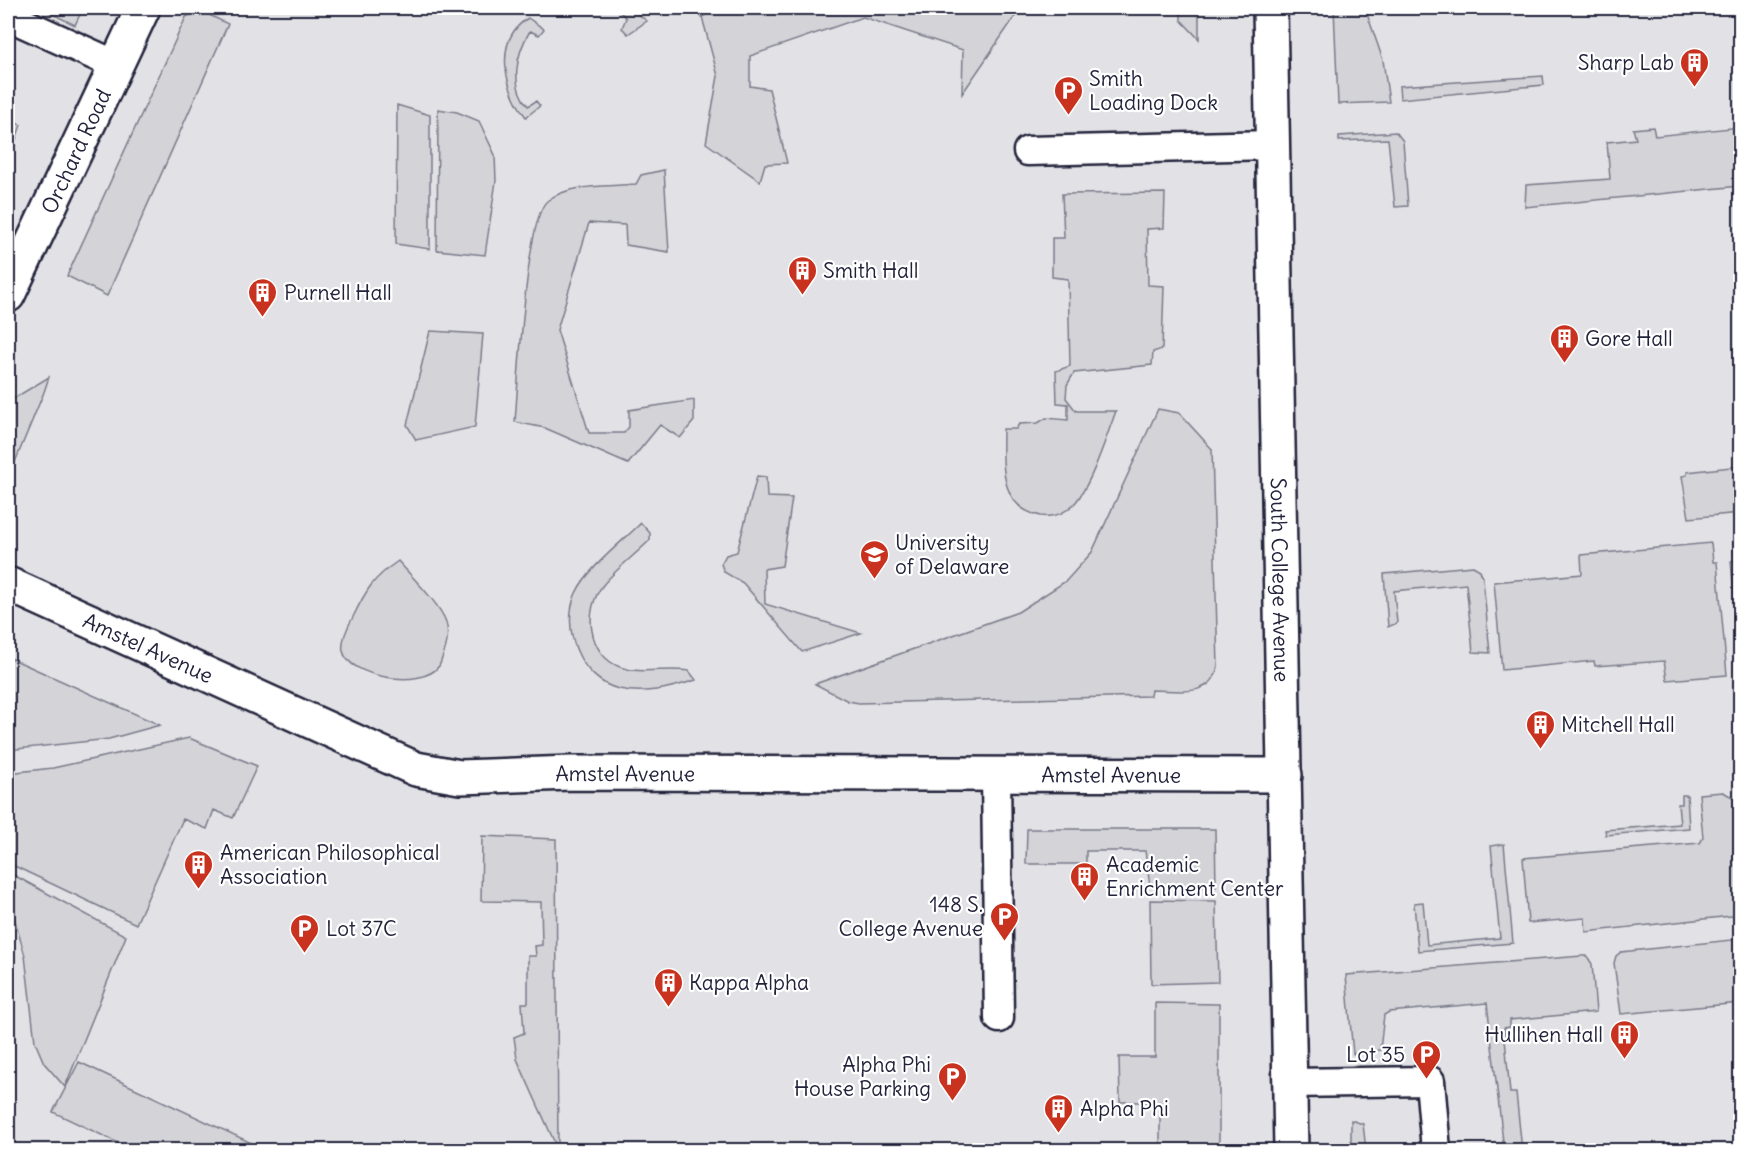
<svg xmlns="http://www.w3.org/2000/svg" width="1748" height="1158" viewBox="0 0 1748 1158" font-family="Delius,sans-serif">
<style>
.built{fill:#e2e2e6}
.green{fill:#d3d3d8;stroke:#7a7a8a;stroke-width:1.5}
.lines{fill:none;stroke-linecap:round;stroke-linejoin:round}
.service-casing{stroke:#22223b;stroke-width:33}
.minor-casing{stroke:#22223b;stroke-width:38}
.primary-casing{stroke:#22223b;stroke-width:38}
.service{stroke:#fff;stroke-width:28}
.minor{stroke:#fff;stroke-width:33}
.primary{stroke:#fff;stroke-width:33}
.labels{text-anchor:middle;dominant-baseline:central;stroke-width:4.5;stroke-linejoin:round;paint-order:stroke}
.poi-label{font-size:21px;fill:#22223b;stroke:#fff;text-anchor:start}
.street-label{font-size:21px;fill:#22223b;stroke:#fff}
</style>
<rect width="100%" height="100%" fill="#f2f2f3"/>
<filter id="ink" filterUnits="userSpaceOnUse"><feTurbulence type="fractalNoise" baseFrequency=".0167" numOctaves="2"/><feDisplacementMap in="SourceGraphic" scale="12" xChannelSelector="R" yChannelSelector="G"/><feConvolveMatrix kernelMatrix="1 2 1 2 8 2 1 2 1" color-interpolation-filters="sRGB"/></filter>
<g filter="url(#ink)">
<!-- built -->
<path class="built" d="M8,8h1732v1142h-1732z"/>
<!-- green -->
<path class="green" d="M40,8h43l-8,17z
M616,8h14l17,13 -19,13 -6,-6 4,-10z
M717,8h304l-59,86 1,-44 -100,-33 -113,39v30l19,3 18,74 -22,1 -5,17 -54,-38 12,-67 -16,-59z
M1181,8h18v31l-18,-19z
M1334,8h31l18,52 6,42 -51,2z
M199,10l29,14 -121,272 -40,-20 119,-259z
M528,18l16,11 -5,6 -9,-4c-13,21 -21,54 -2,75l8,-5 4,5 -14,11c-22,-28 -33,-77 2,-99z
M1543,76l1,9 -144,14 -1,-13z
M397,105l33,10v134l-34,-5z
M438,109l19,3 22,9 16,34 1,26 -11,74 -48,-5z
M8,119l13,6 -9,26 -4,-2z
M1653,127l2,9 85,-9v59l-215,21 1,-22 84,-6 -3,-37 29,-3 -3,-10z
M1396,132l7,9 5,65 -13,1 -7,-68 -49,2v-5z
M664,170l5,82 -43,-7 -1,-20 -36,-2 -32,107 32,103h35l5,-6v-17l65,-10v21l-14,17 -20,-13 -32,39 -83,-36 -30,-6c3,-35 11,-205 32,-221 22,-18 61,-14 89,-17l5,-9z
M1165,193l-1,35 -17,1 1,56 16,1 -2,63 -9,3 -1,13 -78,8 -7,12 -1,13 10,13h40c-9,24 -25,75 -42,93 -9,9 -20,14 -33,12 -43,-8 -38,-53 -38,-87h13l3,-5 19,-1 8,-5 22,2v-16l-11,-1 -1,-32 14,-5 -2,-87 -16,-2v-39h12l-2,-44z
M430,331l53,3 -8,93 -59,13 -9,-15z
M49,377l-5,15 -36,87v-72l3,-7z
M1158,409l21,4 33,36 6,218c-7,32 -41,23 -67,23l-1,6 -291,7 -11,-2 -33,-17 203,-72 48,-31 26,-29z
M1740,466v47l-51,5 -7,-42 5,-1v-3z
M757,476l9,1 1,20 25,1 -10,68 -18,3 1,35 96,29 -59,19 -59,-69 -19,-11 -3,-8 5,-9 11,-3z
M641,523l9,10v7c-15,15 -34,29 -47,45 -20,25 -15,70 17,82 20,8 46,0 69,4l7,9c-25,8 -50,15 -77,9 -39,-9 -59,-61 -43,-96 11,-24 46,-51 65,-70z
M1740,540v120l-9,-99 4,-1 -2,-19z
M1711,543l2,19h4l10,113 -60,5 -3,-19 -69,5 -1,-5 -92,9 -8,-88 88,-8 -1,-19z
M398,561c13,15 42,43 48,61 3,10 1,22 -2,31 -2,4 -3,10 -5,13 -17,24 -91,11 -96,-15 -2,-10 5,-25 10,-34 13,-27 20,-39 45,-56z
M1473,566l7,4 3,9 7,74 -17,-1 -7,-68 -72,7 3,32 -9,4 -4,-53z
M8,657l152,68 -51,14 -101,11z
M189,738l68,28 -24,52 -19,-8 -7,19 -24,-10 -47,105 -128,-61v-90l45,-5z
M1723,792l15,8 2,10v105l-154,17 -1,-14 -57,5 -5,-65 177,-15 3,-5 -4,-44z
M1682,795h5l2,33 -83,7 -1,-5 75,-6 -2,-20h4z
M1027,829h188l1,58 -66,-1 -5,-35h-59v13h-60z
M482,836l74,3 2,311 -41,-91 -3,-22 10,-4 -2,-30h6v-47h8l-1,-10 7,-1 -1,-43 -60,-1z
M1504,844l9,99 -95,8 -4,-48 9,-1 4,43 73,-7 -9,-92z
M8,872l118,64 -61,151 -21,-24 -9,-21 -10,-86 -17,-60z
M1150,900l66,1 2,81 -67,2z
M1740,939v64l-119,11 -7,-51 2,-7 5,-4z
M1582,956h5l5,8 4,48 -86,8v7l-6,1 6,65h6l6,57h-18l-17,-147 -98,9 -5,3 -4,35 -27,4 -7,-79z
M1155,1003l64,1v146h-59v-48h-40l-1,-45h36z
M79,1062l179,84 -2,4h-123l-80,-38z
M1351,1120l12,4 3,26h-15z"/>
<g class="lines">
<defs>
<path id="service" d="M8,16l108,49
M1028,151l244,-6
M996,774l3,244
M1290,1083l140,-2 6,69"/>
<g id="minor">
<path id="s1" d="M8,295l135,-287"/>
<path id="s2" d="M8,584l408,185 44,8 111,-4 714,2"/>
</g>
<g id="primary">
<path id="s3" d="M1270,8l21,1142"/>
</g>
</defs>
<!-- service casing -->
<use href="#service" class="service-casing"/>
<!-- minor casing -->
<use href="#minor" class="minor-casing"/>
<!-- primary casing -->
<use href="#primary" class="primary-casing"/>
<!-- service -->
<use href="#service" class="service"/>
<!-- minor -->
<use href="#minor" class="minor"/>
<!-- primary -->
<use href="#primary" class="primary"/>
</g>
</g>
<!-- icons -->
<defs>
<symbol id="building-pin" viewBox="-11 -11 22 30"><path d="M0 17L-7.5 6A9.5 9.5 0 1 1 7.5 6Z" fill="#c8321e" stroke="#fff"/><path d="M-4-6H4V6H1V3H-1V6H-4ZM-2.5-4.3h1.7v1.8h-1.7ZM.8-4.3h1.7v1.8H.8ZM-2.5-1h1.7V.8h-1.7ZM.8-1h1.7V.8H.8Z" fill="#fff"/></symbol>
<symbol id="parking-pin" viewBox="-11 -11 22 30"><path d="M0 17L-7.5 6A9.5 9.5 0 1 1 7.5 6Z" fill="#c8321e" stroke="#fff"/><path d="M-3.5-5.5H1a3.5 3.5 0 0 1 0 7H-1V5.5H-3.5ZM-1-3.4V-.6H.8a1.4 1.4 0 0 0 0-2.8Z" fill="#fff"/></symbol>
<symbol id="university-pin" viewBox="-11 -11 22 30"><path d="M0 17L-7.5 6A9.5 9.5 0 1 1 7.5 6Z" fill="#c8321e" stroke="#fff"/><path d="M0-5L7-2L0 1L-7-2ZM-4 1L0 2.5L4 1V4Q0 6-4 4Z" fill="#fff"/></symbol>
</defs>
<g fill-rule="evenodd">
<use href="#building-pin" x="1678" y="46" width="33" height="45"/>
<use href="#parking-pin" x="1052" y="74" width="33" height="45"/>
<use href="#building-pin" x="786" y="254" width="33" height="45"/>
<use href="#building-pin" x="246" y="276" width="33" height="45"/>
<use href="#building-pin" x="1548" y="322" width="33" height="45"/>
<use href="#university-pin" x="858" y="538" width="33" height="45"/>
<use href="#building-pin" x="1524" y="708" width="33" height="45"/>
<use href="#building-pin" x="182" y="848" width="33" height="45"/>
<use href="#building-pin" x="1068" y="860" width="33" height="45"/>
<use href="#parking-pin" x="988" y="900" width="33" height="45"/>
<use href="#parking-pin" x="288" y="912" width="33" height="45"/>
<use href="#building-pin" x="652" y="966" width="33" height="45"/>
<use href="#building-pin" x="1608" y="1018" width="33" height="45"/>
<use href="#parking-pin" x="1410" y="1038" width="33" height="45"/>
<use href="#parking-pin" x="936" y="1060" width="33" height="45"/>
<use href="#building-pin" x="1042" y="1092" width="33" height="45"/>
</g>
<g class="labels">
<!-- poi labels -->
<g class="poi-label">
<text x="1674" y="62" text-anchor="end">Sharp Lab</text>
<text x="1089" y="78">Smith<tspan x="1089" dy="24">Loading Dock</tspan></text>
<text x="823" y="270">Smith Hall</text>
<text x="284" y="292">Purnell Hall</text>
<text x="1585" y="338">Gore Hall</text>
<text x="895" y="542">University<tspan x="895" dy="24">of Delaware</tspan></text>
<text x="1561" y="724">Mitchell Hall</text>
<text x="220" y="852">American Philosophical<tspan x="220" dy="24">Association</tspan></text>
<text x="1106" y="864">Academic<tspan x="1106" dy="24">Enrichment Center</tspan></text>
<text x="983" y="904" text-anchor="end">148 S.<tspan x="983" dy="24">College Avenue</tspan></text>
<text x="326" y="928">Lot 37C</text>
<text x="689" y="982">Kappa Alpha</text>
<text x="1603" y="1034" text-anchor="end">Hullihen Hall</text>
<text x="1405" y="1054" text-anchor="end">Lot 35</text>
<text x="931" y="1064" text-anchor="end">Alpha Phi<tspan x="931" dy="24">House Parking</tspan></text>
<text x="1080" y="1108">Alpha Phi</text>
</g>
<!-- street labels -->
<g class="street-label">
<text stroke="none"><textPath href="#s1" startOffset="159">Orchard Road</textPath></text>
<text stroke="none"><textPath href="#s3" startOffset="572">South College Avenue</textPath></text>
<text stroke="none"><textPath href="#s2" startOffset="154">Amstel Avenue</textPath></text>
<text stroke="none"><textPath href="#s2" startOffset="658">Amstel Avenue</textPath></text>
<text stroke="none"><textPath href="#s2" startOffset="1144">Amstel Avenue</textPath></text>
</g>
</g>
<!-- margin -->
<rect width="1748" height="1158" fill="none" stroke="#fff" stroke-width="30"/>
<rect x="15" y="15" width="1718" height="1128" fill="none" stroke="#22223b" stroke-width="2" filter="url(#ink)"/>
</svg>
